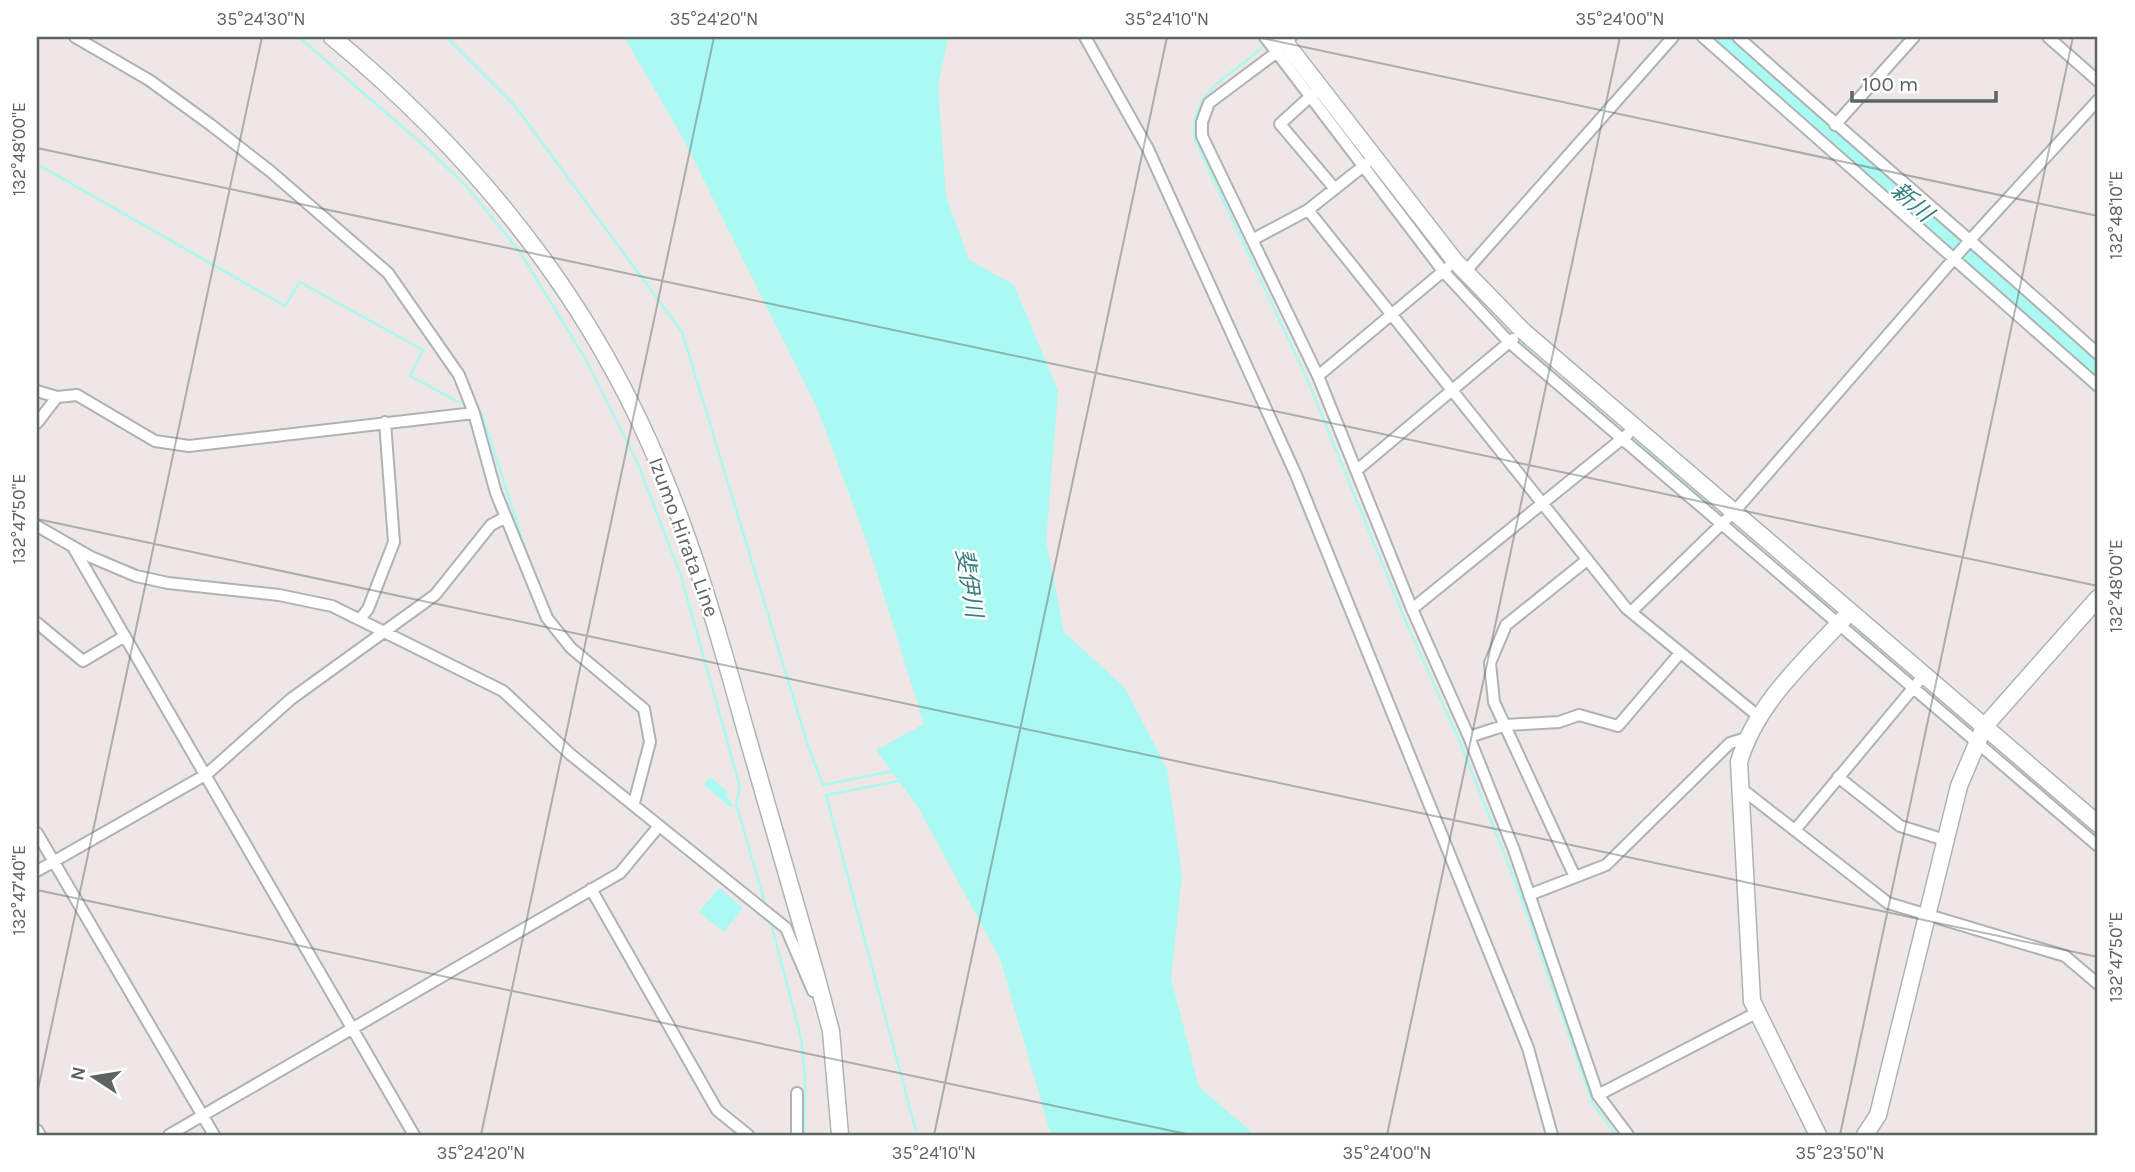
<svg xmlns="http://www.w3.org/2000/svg" width="2135" height="1172" viewBox="0 0 2135 1172" font-family="Karla,'Noto Sans JP',sans-serif">
<style>
.water{fill:#aaf9f2}
.lines{fill:none;stroke-linecap:round;stroke-linejoin:round}
.stream{stroke:#aaf9f2;stroke-width:2.5}
.river{stroke:#aaf9f2;stroke-width:18}
.street-casing{stroke:#aeb3b4;stroke-width:14}
.secondary-casing{stroke:#adb4b4;stroke-width:19}
.street{stroke:#fff;stroke-width:10}
.secondary{stroke:#fff;stroke-width:16}
.ticks{fill:none;stroke:#5d6464;stroke-width:2;stroke-opacity:0.45}
.labels{text-anchor:middle;dominant-baseline:central;stroke-width:5;stroke-linejoin:round;paint-order:stroke}
.street-label{font-size:21px;fill:#5d6464;stroke:#fff}
.water-label{font-size:23px;font-style:italic;fill:#38807f;stroke:#fff}
.neatline{fill:none;stroke:#5d6464;stroke-width:2.5}
.ticks-label{font-size:18px;text-anchor:middle;fill:#5d6464}
</style>
<rect width="100%" height="100%" fill="#eee7e5"/>
<!-- water -->
<path class="water" d="M624,37h324l-10,49 8,110 23,64 45,25 44,106 -12,150 18,91 61,56 42,81 15,106 -11,103 28,109 56,48h-204l-51,-176 -81,-150 -43,-59 48,-26 -56,-179 -50,-135 -135,-272z
M710,777l18,15 -2,3 8,12h-4l-26,-22z
M719,888l24,20 -19,24 -25,-20z"/>
<g class="lines">
<!-- stream -->
<path class="stream" d="M299,37l130,113 39,38 52,64 66,108 52,104 43,112 59,211 -4,17 30,102
M446,37l69,69 167,226 126,414 15,39 70,-14
M1266,43c-29,32 -81,46 -70,99l112,239 98,241 53,118 61,154 73,210 23,31
M37,164l248,142 15,-24 123,68 -13,26 56,30
M1501,326l11,10
M1517,340l36,33
M1569,386l57,48
M478,413l4,1 45,140
M1631,438l93,80
M1763,552l75,64
M1846,623l69,59
M899,781l-73,14 91,340
M770,919l31,119 4,37 -1,60"/>
<!-- river -->
<path class="river" d="M1725,37l373,330"/>
<defs>
<path id="street" d="M75,37l74,43 62,45 59,46 118,102 71,102 15,38 22,80 51,125 24,30 73,61 6,33 -16,61
M1085,37l63,112 148,326 232,573 24,87
M1265,37l178,234 66,71 589,504
M1291,37l-14,15 -68,51 -7,19v14l116,240 94,233 57,128 45,113 84,245 30,40
M1703,37l395,349
M1738,37c119,107 242,210 360,317
M2048,37l50,44
M1313,94l-33,30 55,65
M1835,125l79,-88
M1308,210l318,398 132,108
M1252,240l56,-30 58,-46
M1465,272l208,-235
M1318,376l129,-108
M37,391l20,6 20,-2 78,46 34,5 285,-33
M37,423l20,-26
M1357,470l156,-131
M37,526l54,31 45,19 32,7 111,12 53,11 171,85 67,63 216,174 27,63
M73,547l341,588
M1412,609l216,-175
M1631,612l103,-100 237,-273 127,-139
M360,619l8,-10 26,-67 -9,-120
M37,623l46,38 42,-25
M1469,737l37,-12 53,-3 20,-7 39,11 62,-73
M1838,777l62,49 45,14
M1738,786l150,117 177,53 33,28
M1795,830l129,-155
M37,833l177,302
M37,871l170,-97 84,-75 144,-104 56,-70 15,-8
M1575,877l-81,-175 -4,-39 16,-38 81,-65
M591,889l126,221 31,25
M1529,895l77,-30 124,-122 16,-5
M797,1093v42
M1598,1095l158,-82
M37,1130l3,5
M169,1135l451,-262 39,-47"/>
<path id="secondary" d="M332,37c127,105 234,231 306,381 47,98 77,202 106,307 24,83 48,167 72,250l15,56 9,104
M1281,37l174,224 68,70 575,493
M1818,1135l-66,-134 -13,-239c17,-60 69,-104 110,-149
M1865,1135l13,-20 81,-329 25,-59 114,-129"/>
</defs>
<!-- street casing -->
<use href="#street" class="street-casing"/>
<!-- secondary casing -->
<use href="#secondary" class="secondary-casing"/>
<!-- street -->
<use href="#street" class="street"/>
<!-- secondary -->
<use href="#secondary" class="secondary"/>
</g>
<!-- ticks -->
<path class="ticks" d="M1257,37l841,179M37,148l2061,438M37,519l2061,438M37,890l1154,245M37,1094l225,-1057M481,1135l233,-1098M934,1135l233,-1098M1387,1135l233,-1098M1840,1135l233,-1098"/>
<g class="labels">
<!-- street labels -->
<g class="street-label">
<text transform="translate(684 537) rotate(70)">Izumo Hirata Line</text>
</g>
<!-- water labels -->
<g class="water-label">
<text transform="translate(1912 202) rotate(41)">新川</text>
<text transform="translate(969 583) rotate(81)">斐伊川</text>
</g>
</g>
<!-- border -->
<rect width="2135" height="1172" fill="none" stroke="#ffffff" stroke-width="77"/>
<!-- north arrow -->
<g transform="translate(94 1077) rotate(282)" stroke="#ffffff" stroke-width="5" paint-order="stroke">
<path d="M0-5L12 26L0 18L-12 26Z" fill="#5d6464"/>
<text y="-10" font-size="19" font-weight="bold" text-anchor="middle" fill="#5d6464">N</text>
</g>
<!-- scale -->
<path d="M1852 91v10h144v-10" fill="none" stroke="#5d6464" stroke-width="3.5"/>
<text x="1862" y="91" font-size="21" fill="#5d6464" stroke="#ffffff" stroke-width="5" paint-order="stroke">100 m</text>
<rect x="38" y="38" width="2058" height="1096" class="neatline"/>
<g class="ticks-label">
<text x="261" y="25">35°24'30"N</text>
<text x="714" y="25">35°24'20"N</text>
<text x="1167" y="25">35°24'10"N</text>
<text x="1620" y="25">35°24'00"N</text>
<text transform="translate(19 149) rotate(-90)" y="6">132°48'00"E</text>
<text transform="translate(2116 215) rotate(-90)" y="6">132°48'10"E</text>
<text transform="translate(19 519) rotate(-90)" y="6">132°47'50"E</text>
<text transform="translate(2116 586) rotate(-90)" y="6">132°48'00"E</text>
<text transform="translate(19 890) rotate(-90)" y="6">132°47'40"E</text>
<text transform="translate(2116 957) rotate(-90)" y="6">132°47'50"E</text>
<text x="481" y="1159">35°24'20"N</text>
<text x="934" y="1159">35°24'10"N</text>
<text x="1387" y="1159">35°24'00"N</text>
<text x="1840" y="1159">35°23'50"N</text>
</g>
</svg>
